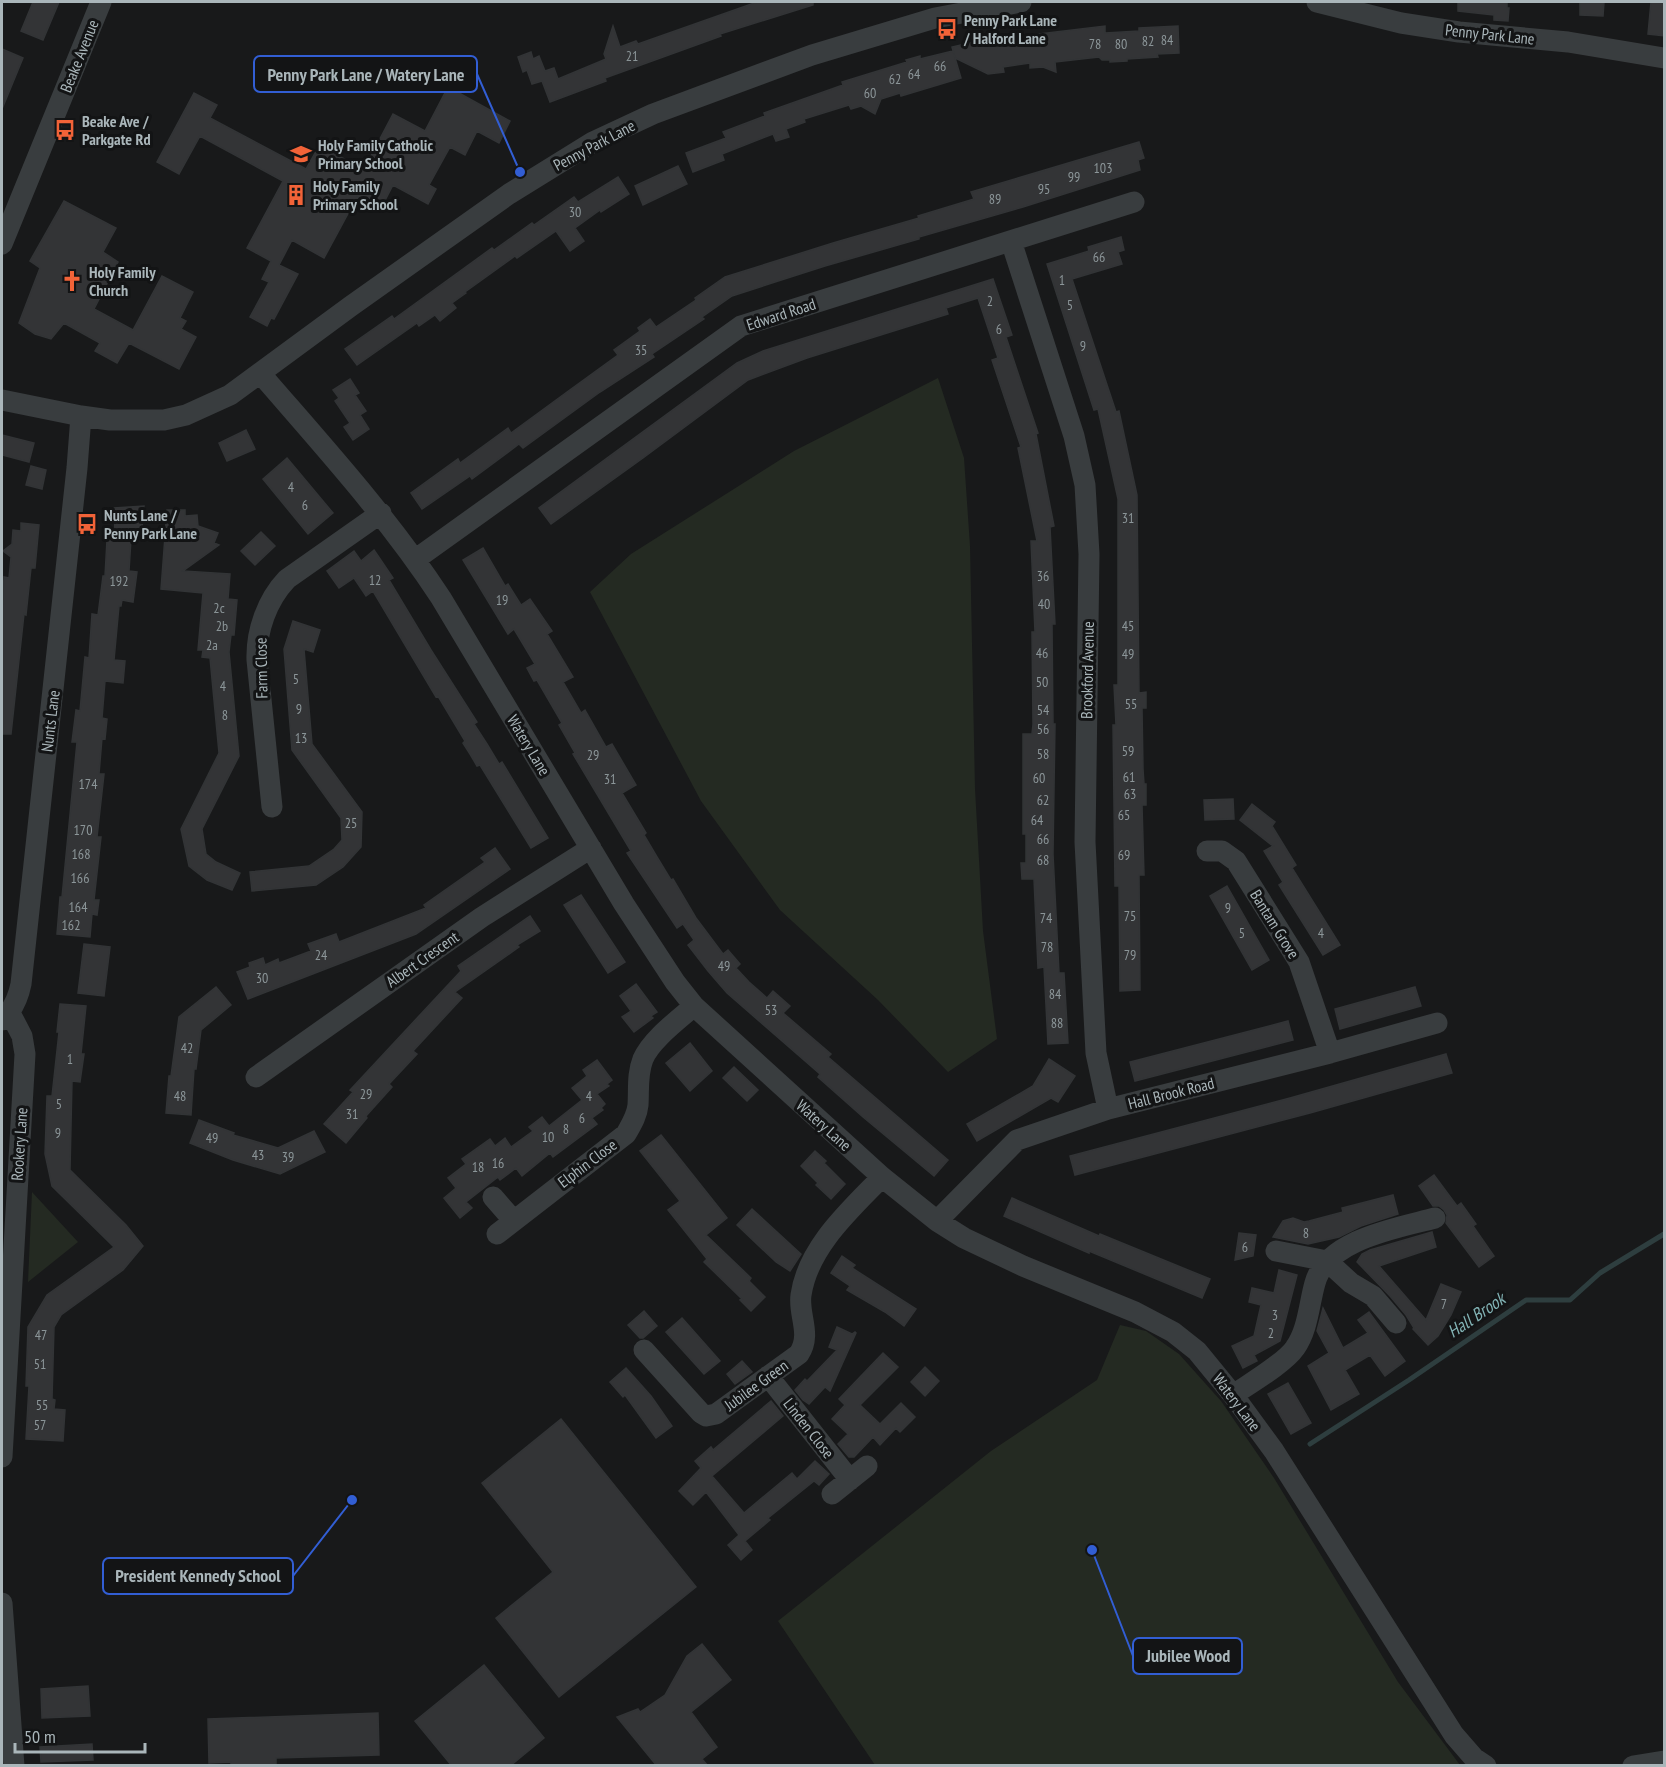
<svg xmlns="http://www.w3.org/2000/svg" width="1666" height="1767" viewBox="0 0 1666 1767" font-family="'PT Sans Narrow',sans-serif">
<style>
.green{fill:#242a22}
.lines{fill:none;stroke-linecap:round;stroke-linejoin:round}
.stream{stroke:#2e3e3f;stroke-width:5}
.building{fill:#333436;stroke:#323436;stroke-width:1.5}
.minor{stroke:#393d3f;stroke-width:21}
.labels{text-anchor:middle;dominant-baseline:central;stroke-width:6;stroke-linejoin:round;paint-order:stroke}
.number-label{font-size:14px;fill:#8c9699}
.poi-label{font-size:16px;font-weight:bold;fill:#aab6ba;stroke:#131415;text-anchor:start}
.street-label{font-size:16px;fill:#aab6ba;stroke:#131415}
.water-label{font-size:18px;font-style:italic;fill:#82b3b5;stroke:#131415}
.leader{fill:none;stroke:#325ed4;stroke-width:2}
.callout-dot{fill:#325ed4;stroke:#131415;stroke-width:2}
.callout{fill:#131415;stroke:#325ed4;stroke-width:2}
.callout-label{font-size:18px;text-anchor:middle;font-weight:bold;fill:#aab6ba}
</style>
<rect width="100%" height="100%" fill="#18191a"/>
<!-- green -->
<path class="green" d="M938,378l26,80 6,88 5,243 8,142 14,108 -49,33 -70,-72 -98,-90 -79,-109 -111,-209 41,-38 163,-103z
M32,1192l46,50 -50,40z
M1120,1325l26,6 33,23 42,47 53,77 124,204 62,83h-585l-97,-144 213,-170 106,-71z"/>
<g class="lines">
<!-- stream -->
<path class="stream" d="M1310,1444l99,-64 117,-80h44l30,-27 64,-39"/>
</g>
<!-- building -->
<path class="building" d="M33,2h26l-16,38 -22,-9z
M757,2h56v3l-93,29 1,2 -116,42 1,3 -56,21 -8,-21 -10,3 -5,-14 -4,2 -5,-15 13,-5 2,7 6,-3 6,15 9,-3 4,11 48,-20 -2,-5 9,-28 7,21 16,-6 2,3z
M1458,2h49v6h2l-1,13 -14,-1v-5l-36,-4z
M1580,2h24l-1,14 -23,-1z
M1651,2h14v34l-17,-2z
M1105,26v7l34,-2v-3l39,-2 1,27 -22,1 1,3 -31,2v2l-17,1v-2h-8l-3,-3 -44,5 1,10 -13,-5 -13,1v-5l-27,4 1,5 -16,2 -33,-16 -3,-11 48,-11 22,-3v3z
M2,49l21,9 -21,51z
M953,51l8,27 -60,18 -1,-3 -19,6 -6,15 -14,-8 -10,3 -2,-4 -45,14 1,3 -19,7 3,8 -13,4 -3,-7 -51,20 2,6 -31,12 -7,-19 40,-15 -3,-6 42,-16 -1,-3 79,-28 -1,-3 65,-20 -1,-2 14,-4v3z
M448,87l62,34 -11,22 -22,-12 -12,24 -15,-8 -21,38 7,4 -8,15 -35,-19 -13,25 -23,-13 -33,61 -32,-18 -13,25 19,9 -24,45 -3,-1 -4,8 -17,-9 19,-35 -7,-3 9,-18 -24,-13 36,-67 -83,-45 -21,38 -22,-12 37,-69 23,12 -7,13 96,51 13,-23 45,23 29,-55 32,17z
M1139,142l5,16 -6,2 2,10 -117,37 -104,30v2l-94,27 -93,30 -30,21 2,2 -52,35 2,3 -54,35 -77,56 -4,-4 -47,35 -2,-3 -48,33 -11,-16 47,-34 2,4 48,-35 3,5 56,-41 51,-37 -4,-5 26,-19 -2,-3 12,-9 6,8 40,-27 -1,-2 30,-21 108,-34 86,-25 -1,-2 56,-17 -3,-7z
M678,166l9,18 -44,21 -8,-19z
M618,177l11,17 -28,18 -1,-2 -25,18 9,13 -14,10 -14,-20 -39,27 -2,-2 -50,36 1,1 -14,10 4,5 -16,13 -5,-6 -16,11 -2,-3 -60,42 -12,-16 47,-33 2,3 98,-71 2,2 38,-27 2,2 40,-28 4,5z
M64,201l52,27 -13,24 15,10 -24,47 39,21 29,-54 31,16 -13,26 6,3 -5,8 15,8 -17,32 -50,-26 -12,20 -22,-12 5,-8 -36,-20 -13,16 -16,-5 -16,-11 21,-55 -10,-7z
M1121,237l3,13 -6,2 4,12 -50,15 44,133 3,-1 18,84 2,198 7,-1v16h-4l1,61 1,15h2v21h-4l2,70h-5l1,115 -20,1 -1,-105h-4l-2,-161h3l-2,-40h4v-186l-20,-90 -4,1 -47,-146 42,-13 -1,-4z
M993,279l19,56 -6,2 32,96 -2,1 18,92 -4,1 5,97h-3l1,100h2l-2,130 6,119h5l4,70 -20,1 -4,-77 -6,1 -4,-89h-12l-1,-16h5v-29h-3v-100h9l1,-10 -1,-92h3l-4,-91h6l-19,-93 3,-1 -29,-87 6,-2 -20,-60 -32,10 2,6 -141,44 -59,22 -105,78 -92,66 -12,-16 198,-145 26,-12z
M350,379l9,14 -4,2 11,16 -6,4 9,14 -16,11 -9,-13 6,-4 -15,-22 4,-3 -6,-8z
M246,430l9,19 -28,12 -8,-18z
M2,435l32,8 -5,19 -27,-7z
M287,458l46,55 -25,21 -45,-55z
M31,466l15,4 -4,19 -16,-4z
M144,506l-3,33h-10l-2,32 8,1 -4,30 -11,-2 -1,6h-2l-5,54 11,1 -2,22 -18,-2 -3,37 5,1 -2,20 -3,-1 -3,36h5l-7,63h4l-7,63h5l-2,15 -5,-1 -2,23 -33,-3 3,-37h2l10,-103 5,-52h-5l4,-32 4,1 5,-54 4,1 3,-44 6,1 5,-39h2l2,-36h4v-8h4l-1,-24z
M167,510h18v6l12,-1 1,11 20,7 -4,10 5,2 -36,26 47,3 -2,25 9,1 -3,35h-3l-2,17 10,104 -37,73 4,25 10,8 24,11 -8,17 -25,-10 -18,-14 -8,-37 38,-76 -9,-95 -8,-1 1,-7h-5l5,-57 -42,-4z
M21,523l18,2 -4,43h-4l-5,47 -2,-1 -13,120h-9v-125l2,-32 5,1 2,-21 -8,-6 9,-7 1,-14 8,1z
M261,532l14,14 -20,19 -14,-14z
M483,548l22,38 3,-2 13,21 9,-6 22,32 -5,3 26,43 -10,5 18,31 4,-3 21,37 6,-3 24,41 -14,8 24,40 -2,2 13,22 14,23 2,-1 23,39 27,36 5,-4 12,14 -4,4 13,14 18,16 6,-7 17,15 -7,7 48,41 -3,3 120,103 -14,16 -71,-59 -45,-40 2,-3 -93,-81 -19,-22 -20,-26 6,-5 -11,-16 -6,4 -50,-75 4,-2 -58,-97 2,-1 -16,-28 3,-2 -25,-43 -3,1 -7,-13 8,-4 -21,-35 -6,5 -45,-74z
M374,550l19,28 -4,2 42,70 46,72 -3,2 13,20 12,20 3,-2 46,76 -17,10 -51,-83 -3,1 -7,-12 -7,-11 2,-2 -27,-45 -2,1 -63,-106 -7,5 -12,-18 -15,10 -12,-17 27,-20 7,10z
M293,621l27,9 -7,22 -9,-3 8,95 50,68 -1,35 -18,20 -27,18 -64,6 -2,-19 59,-6 25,-17 8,-9 -1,-22 -49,-68 -8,-101z
M1233,799l1,20 -29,1 -1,-20z
M1252,804l23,18 -3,4 24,39 -4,3 48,77 -17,10 -44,-70 4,-3 -19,-31 9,-5 -33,-26z
M495,848l15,21 -94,65 -168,65 -11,-27 13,-5 -1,-4 14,-5 2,7 13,-6 1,4 32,-12 -3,-7 28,-10 3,8 87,-34 -2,-3 61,-43 -4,-4z
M1227,886l42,74 -17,10 -42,-74z
M581,895l44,67 -17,11 -44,-68z
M530,916l10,15 -23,14 2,2 -64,45 7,6 -49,53 4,3 -28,30 3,3 -26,29 1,2 -21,25 -22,-19 29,-32 -3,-2 111,-119 -3,-5z
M84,944l26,3 -6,49 -26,-3z
M636,984l21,28 -6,4 2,2 -19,14 -12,-15 9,-6 -11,-15z
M216,987l15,18 -30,25 -5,39h-2l-3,46 -25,-2 3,-37h2l8,-59z
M1415,987l6,19 -81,23 -5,-20z
M60,1004l26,2 -5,48h3l-4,28 -8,-1 -2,89 56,55 17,21 -20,24 -62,45 -7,12 -2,72 3,1 -1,9 11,1 -2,31 -37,-2 3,-53h-3l2,-59 19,-32 67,-48 -62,-61 -7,-32 2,-58h5l7,-64h-2z
M1288,1021l5,19 -158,41 -5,-19z
M690,1043l22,28 -22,20 -24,-28z
M1446,1054l6,19 -142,40 -235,62 -5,-19 220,-58z
M1049,1059l26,17 -17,26 -7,-4 -74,43 -10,-17 66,-38z
M597,1060l15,20 -5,4 2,2 -12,8 8,10 -4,4 2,2 -11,8 5,6 -44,33 -3,-4 -28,23 -6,-8 -16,12 -2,-3 -32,25 6,6 -12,10 -16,-20 12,-10 -8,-10 18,-14 -4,-5 28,-20 5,7 10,-8 6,9 22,-16 -4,-4 13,-10 7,9 33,-26 -10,-12 15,-12 -4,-6z
M734,1067l24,23 -11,11 -24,-23z
M199,1120l35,13 -1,2 45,13 36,-17 11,21 -45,22 -47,-14 -43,-17z
M661,1135l66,83 -21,17 45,43 -2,3 16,16 -14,14 -11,-11 2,-1 -38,-37 3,-3 -39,-49 12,-9 -40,-50z
M815,1151l11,10 -2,2 21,21 -14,15 -15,-14 2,-2 -17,-17z
M1434,1175l23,31 4,-3 15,21 -3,2 21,30 -15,11 -33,-44 1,-8 -3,-5 -5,-4h-6l-14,-20z
M1393,1195l5,19 -37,12 -22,11 -31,7 -35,-7 10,-16 10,-3 11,4 5,-1 34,-9 -1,-4z
M1012,1198l71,31 16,7 1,-2 110,45 -8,19 -113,-47v2l-14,-6 -71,-31z
M752,1209l49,45 -11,17 -14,-9 -39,-37z
M1432,1232l4,15 -57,19 47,54 15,-36 20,8 -10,23 -13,21 -10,9 -15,-16 1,-1 -8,-13 -16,-19 -33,-34 5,-8 8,-4z
M1239,1233l17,2 -3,21 -18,4z
M842,1256l13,9 -3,3 64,41 -12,17 -19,-14 -38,-22 3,-4 -19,-13z
M1279,1270l18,5 -17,66 -26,14 3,6 -14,7 -11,-22 22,-10 7,-31 -12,-3 3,-14 22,5z
M1323,1308l20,40 25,-15 -10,-13 11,-8 36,49 -20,15 -15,-21 -25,15 14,24 -28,16 -23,-44 21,-13 -12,-22z
M644,1311l13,15 -14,12h-3l-12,-13z
M682,1318l38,43 -16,13 -38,-42z
M837,1327l15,7 3,-2 1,1 -26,58 -5,-4 -16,17 -6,-4 -8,-10 10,-11 2,2 30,-31 -8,-3z
M883,1353l15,14 -38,38 20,19 21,-21 14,14 -15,15 -4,-4 -16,17 -7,-8 -19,20h-5l-11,-13 10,-10 -16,-15 13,-14 -6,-6z
M742,1361l10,11 -17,12 -8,-10z
M925,1367l14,14 -14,15 -14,-14z
M626,1368l25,28 21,30 -16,12 -31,-43 -2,2 -13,-15z
M1288,1383l23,40 -20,11 -23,-40z
M771,1401l12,15 -71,60 32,37 48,-40 5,6 18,-18 14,13 -10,11 -5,-4 -46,37 2,2 -25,21 7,9 -11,10 -13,-15 11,-10 -33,-43 -13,13 -14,-14 22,-23 -6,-7 16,-14 2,3z
M561,1419l135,168 -137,110 -63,-79 57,-46 -71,-89z
M702,1644l29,36 -40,32 26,35 -15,12 6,7h-51l-40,-49 21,-8 2,3 25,-17 22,-39z
M484,1665l60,73 -34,28h-58l-37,-45z
M88,1686l2,30 -48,2 -1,-29z
M378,1713l1,42 -103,3v8h-45v-4l-22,1 -1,-44z
M92,1744l1,16 -52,2 -1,-15z"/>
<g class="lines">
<!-- minor -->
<path class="minor" d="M1317,2l84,21 58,9 109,10 96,16
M1011,241l63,195 11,49 4,69 -4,288 11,211 12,56
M2,244l99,-242
M260,373c63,73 128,144 181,225l183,306 51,78 19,24 188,171 55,44 27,17 59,28 112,46 38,20 24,19 36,44 41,56 180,284 20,23 12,8
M2,400l79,16 29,4h54l22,-5 44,-20 121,-89 158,-112 84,-52 60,-28 159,-59 123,-37 86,-16
M416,559l325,-233 393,-124
M272,807l-15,-147c-1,-29 10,-60 30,-81l94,-66
M1207,851h15l14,10 63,101 31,91
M2,1020c11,-10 16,-21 19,-36l56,-516 4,-52
M256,1077l226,-160 109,-69
M493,1197l20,23
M937,1221l80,-81 91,-31 222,-56 107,-30
M497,1234l129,-100c5,-9 11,-18 12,-29 1,-16 -1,-31 5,-46 8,-19 35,-39 51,-53
M1276,1251l51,10 24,22 22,13 23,27
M644,1350l57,63 5,3 10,-2 83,-60c13,-20 -1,-39 2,-59 7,-48 49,-85 81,-118
M768,1376l82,104
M1233,1395c16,-11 52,-32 62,-47 13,-18 14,-44 20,-65 12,-44 83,-55 120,-65
M2,1457l23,-403 -3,-18 -12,-23
M832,1494l35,-28
M2,1603l12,163
M1633,1766l31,-5"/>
</g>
<!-- icons -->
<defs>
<symbol id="bus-bare" viewBox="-9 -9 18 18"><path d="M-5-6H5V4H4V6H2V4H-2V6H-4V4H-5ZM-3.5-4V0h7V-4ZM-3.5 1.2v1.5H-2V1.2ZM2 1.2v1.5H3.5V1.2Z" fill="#f26338" stroke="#131415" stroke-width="2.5" paint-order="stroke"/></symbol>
<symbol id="school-bare" viewBox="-9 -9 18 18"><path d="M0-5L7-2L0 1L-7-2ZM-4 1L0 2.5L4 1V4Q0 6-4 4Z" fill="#f26338" stroke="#131415" stroke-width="2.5" paint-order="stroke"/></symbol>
<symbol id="building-bare" viewBox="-9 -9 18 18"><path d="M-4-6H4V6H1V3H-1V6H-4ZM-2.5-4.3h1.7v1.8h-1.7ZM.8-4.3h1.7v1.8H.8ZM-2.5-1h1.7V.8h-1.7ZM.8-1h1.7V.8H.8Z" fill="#f26338" stroke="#131415" stroke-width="2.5" paint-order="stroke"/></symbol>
<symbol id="church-bare" viewBox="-9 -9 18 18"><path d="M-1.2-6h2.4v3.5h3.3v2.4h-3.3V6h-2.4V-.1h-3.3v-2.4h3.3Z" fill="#f26338" stroke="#131415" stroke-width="2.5" paint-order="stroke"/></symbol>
</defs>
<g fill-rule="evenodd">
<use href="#bus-bare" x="932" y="14" width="30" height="30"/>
<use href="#bus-bare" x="50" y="115" width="30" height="30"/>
<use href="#school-bare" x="286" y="139" width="30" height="30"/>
<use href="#building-bare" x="281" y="180" width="30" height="30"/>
<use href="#church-bare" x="57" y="266" width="30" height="30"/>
<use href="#bus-bare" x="72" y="509" width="30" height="30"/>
</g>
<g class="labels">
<!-- number labels -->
<g class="number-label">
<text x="1167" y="40">84</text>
<text x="1148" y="41">82</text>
<text x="1095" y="44">78</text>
<text x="1121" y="44">80</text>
<text x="632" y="56">21</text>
<text x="940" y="66">66</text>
<text x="914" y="74">64</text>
<text x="895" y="79">62</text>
<text x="870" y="93">60</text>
<text x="1103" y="168">103</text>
<text x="1074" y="177">99</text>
<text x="1044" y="189">95</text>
<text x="995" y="199">89</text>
<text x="575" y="212">30</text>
<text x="1099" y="257">66</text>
<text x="1062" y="280">1</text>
<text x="990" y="301">2</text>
<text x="1070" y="305">5</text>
<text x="999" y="329">6</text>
<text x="1083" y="346">9</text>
<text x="641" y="350">35</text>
<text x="291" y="487">4</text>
<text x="305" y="505">6</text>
<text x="1128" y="518">31</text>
<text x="1043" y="576">36</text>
<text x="375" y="580">12</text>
<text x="119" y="581">192</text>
<text x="502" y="600">19</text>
<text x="1044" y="604">40</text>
<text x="219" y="608">2c</text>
<text x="222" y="626">2b</text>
<text x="1128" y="626">45</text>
<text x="212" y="645">2a</text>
<text x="1042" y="653">46</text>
<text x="1128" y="654">49</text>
<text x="296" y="679">5</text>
<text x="1042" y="682">50</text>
<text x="223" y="686">4</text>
<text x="1131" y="704">55</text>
<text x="299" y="709">9</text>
<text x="1043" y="710">54</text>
<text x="225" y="715">8</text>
<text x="1043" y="729">56</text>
<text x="301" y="738">13</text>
<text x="1128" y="751">59</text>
<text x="1043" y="754">58</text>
<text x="593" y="755">29</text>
<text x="1129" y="777">61</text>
<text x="1039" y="778">60</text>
<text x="610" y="779">31</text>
<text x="88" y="784">174</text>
<text x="1130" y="794">63</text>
<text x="1043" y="800">62</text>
<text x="1124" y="815">65</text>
<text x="1037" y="820">64</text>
<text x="351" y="823">25</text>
<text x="83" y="830">170</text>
<text x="1043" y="839">66</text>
<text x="81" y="854">168</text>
<text x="1124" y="855">69</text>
<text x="1043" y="860">68</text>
<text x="80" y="878">166</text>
<text x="78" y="907">164</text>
<text x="1228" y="908">9</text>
<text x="1130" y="916">75</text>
<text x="1046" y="918">74</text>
<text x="71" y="925">162</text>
<text x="1242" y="933">5</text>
<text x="1321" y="933">4</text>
<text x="1047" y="947">78</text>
<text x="321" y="955">24</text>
<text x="1130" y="955">79</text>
<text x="724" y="966">49</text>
<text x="262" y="978">30</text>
<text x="1055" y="994">84</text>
<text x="771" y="1010">53</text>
<text x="1057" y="1023">88</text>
<text x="187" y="1048">42</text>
<text x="70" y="1059">1</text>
<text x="366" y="1094">29</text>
<text x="180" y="1096">48</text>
<text x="589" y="1096">4</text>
<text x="59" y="1104">5</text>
<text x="352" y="1114">31</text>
<text x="582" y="1118">6</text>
<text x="566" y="1129">8</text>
<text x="58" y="1133">9</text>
<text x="548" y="1137">10</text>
<text x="212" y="1138">49</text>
<text x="258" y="1155">43</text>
<text x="288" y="1157">39</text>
<text x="498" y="1163">16</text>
<text x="478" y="1167">18</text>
<text x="1306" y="1233">8</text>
<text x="1245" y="1247">6</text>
<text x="1444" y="1304">7</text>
<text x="1275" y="1315">3</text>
<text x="1271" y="1333">2</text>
<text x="41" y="1335">47</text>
<text x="40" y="1364">51</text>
<text x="42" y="1405">55</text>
<text x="40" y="1425">57</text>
</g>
<!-- poi labels -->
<g class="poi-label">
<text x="964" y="20">Penny Park Lane<tspan x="964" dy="18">/ Halford Lane</tspan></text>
<text x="82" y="121">Beake Ave /<tspan x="82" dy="18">Parkgate Rd</tspan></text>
<text x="318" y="145">Holy Family Catholic<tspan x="318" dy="18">Primary School</tspan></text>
<text x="313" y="186">Holy Family<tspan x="313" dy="18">Primary School</tspan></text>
<text x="89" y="272">Holy Family<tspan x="89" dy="18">Church</tspan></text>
<text x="104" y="515">Nunts Lane /<tspan x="104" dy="18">Penny Park Lane</tspan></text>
</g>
<!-- street labels -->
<g class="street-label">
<text transform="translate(1490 34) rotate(6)">Penny Park Lane</text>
<text transform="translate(79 56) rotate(-68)">Beake Avenue</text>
<text transform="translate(594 145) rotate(-28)">Penny Park Lane</text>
<text transform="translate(781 314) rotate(-18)">Edward Road</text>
<text transform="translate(261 668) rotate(-91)">Farm Close</text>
<text transform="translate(1087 670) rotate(-89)">Brookford Avenue</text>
<text transform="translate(50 721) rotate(-83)">Nunts Lane</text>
<text transform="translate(529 745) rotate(59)">Watery Lane</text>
<text transform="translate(1275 924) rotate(58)">Bantam Grove</text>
<text transform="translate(422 959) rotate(-35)">Albert Crescent</text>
<text transform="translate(1171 1093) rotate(-14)">Hall Brook Road</text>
<text transform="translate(824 1125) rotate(42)">Watery Lane</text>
<text transform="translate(19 1144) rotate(-86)">Rookery Lane</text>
<text transform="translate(587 1163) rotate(-37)">Elphin Close</text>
<text transform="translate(756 1385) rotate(-36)">Jubilee Green</text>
<text transform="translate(1237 1402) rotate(53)">Watery Lane</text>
<text transform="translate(809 1428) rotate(52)">Linden Close</text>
</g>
<!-- water labels -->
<g class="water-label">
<text transform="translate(1476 1315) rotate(-34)">Hall Brook</text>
</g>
</g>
<!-- callouts -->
<path class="leader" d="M520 172L477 74M352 1500L293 1576M1092 1550L1133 1656"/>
<g class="callout-dot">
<circle cx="520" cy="172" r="6"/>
<circle cx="352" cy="1500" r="6"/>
<circle cx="1092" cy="1550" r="6"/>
</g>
<g class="callout">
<rect x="254" y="56" width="223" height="36" rx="6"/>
<rect x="103" y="1558" width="190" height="36" rx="6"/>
<rect x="1133" y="1638" width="109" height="36" rx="6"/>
</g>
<g class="callout-label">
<text x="366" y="81">Penny Park Lane / Watery Lane</text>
<text x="198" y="1582">President Kennedy School</text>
<text x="1188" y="1662">Jubilee Wood</text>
</g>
<!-- border -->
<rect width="1666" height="1767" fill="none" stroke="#aab6ba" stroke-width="6"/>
<!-- scale -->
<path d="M15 1743v9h130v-9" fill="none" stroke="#aab6ba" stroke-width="3"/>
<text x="24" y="1743" font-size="18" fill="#aab6ba" stroke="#131415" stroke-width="4.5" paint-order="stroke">50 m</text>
</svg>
